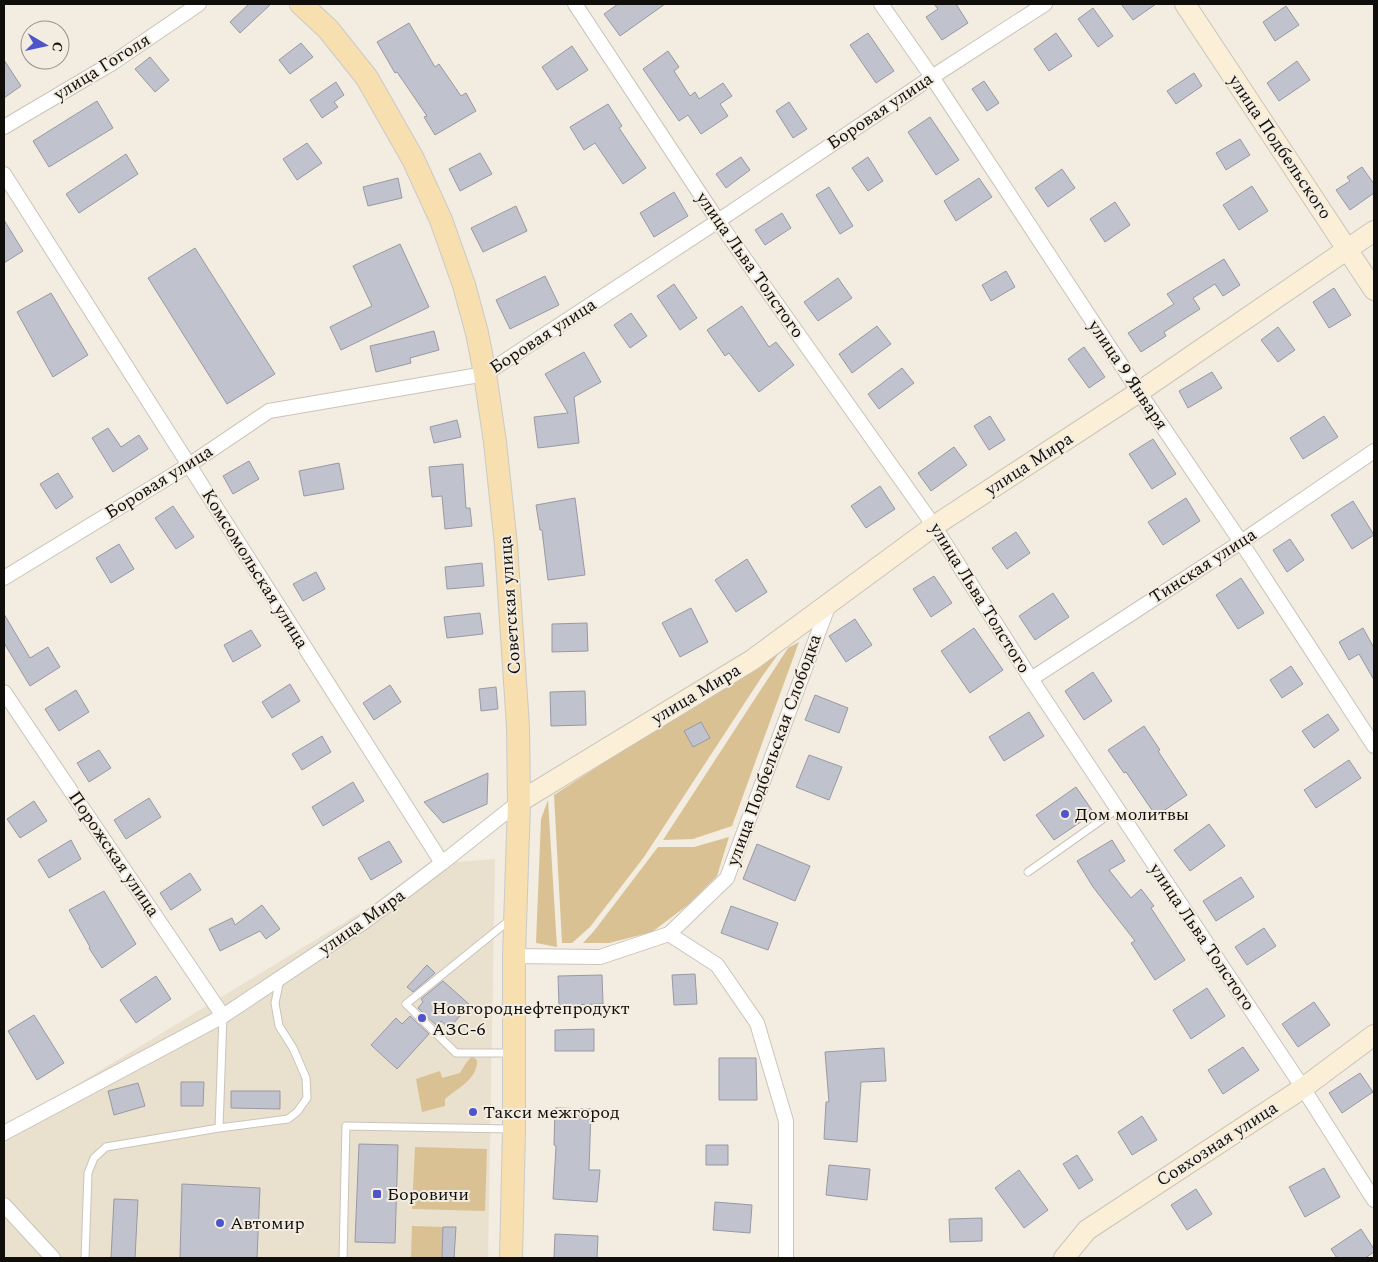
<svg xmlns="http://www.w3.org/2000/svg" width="1378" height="1262" viewBox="0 0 1378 1262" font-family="Spectral,serif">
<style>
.built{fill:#e9e0ce}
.green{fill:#dac193}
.building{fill:#c0c2cd;stroke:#9799a4}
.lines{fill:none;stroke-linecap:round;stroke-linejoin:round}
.lane-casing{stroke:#cac4ba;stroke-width:9}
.street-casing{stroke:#cac4ba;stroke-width:16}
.secondary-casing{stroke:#cac4ba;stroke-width:22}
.primary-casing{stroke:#cacac9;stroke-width:24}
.lane{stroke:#fff;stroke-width:7}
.street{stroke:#fff;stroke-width:14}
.secondary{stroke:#fbefd7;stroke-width:20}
.primary{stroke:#f8dfaf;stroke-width:22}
.poi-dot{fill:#4e54ca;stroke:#f2ece1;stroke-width:2}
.labels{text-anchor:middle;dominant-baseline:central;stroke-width:4;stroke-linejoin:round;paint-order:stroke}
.street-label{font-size:18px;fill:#100e0b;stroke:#f2ece1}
.poi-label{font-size:18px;fill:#100e0b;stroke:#f2ece1;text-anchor:start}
</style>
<rect width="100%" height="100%" fill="#f2ece1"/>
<!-- built -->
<path class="built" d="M495,859l-7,399h-484v-129l438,-266z"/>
<!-- green -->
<path class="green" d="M799,642l-67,184 -39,13 -30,1 125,-192z
M784,646l-23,32 -117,179 -54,70 -18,16h-10l-8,-148z
M548,800l9,147 -21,-4 5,-124z
M729,837l-12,39 -28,28 -37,28 -43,11h-26l11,-12 64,-84h36z
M472,1056l5,4c1,19 -19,28 -32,39v7l-23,6 -6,-33 24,-8 2,7 18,-5 6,-10z
M415,1147l72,2 -2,62 -73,-2z
M412,1226l31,1 -1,22 9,9 -40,-1z"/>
<!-- building -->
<path class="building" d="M249,4h22l-31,29 -10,-11z
M618,4h47l-45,32 -16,-22z
M934,4h22l12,19 -26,17 -16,-23 12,-8z
M1121,4h35l-23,16z
M1286,6l13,19 -24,16 -12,-19z
M1093,8l20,28 -15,11 -20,-28z
M409,23l26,44 4,-3 22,32 5,-3 10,18 -41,24 -11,-18 3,-1 -30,-44 -2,1 -18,-31z
M868,33l26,38 -18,12 -26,-38z
M1056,33l16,23 -23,15 -15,-22z
M301,43l12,14 -23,17 -11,-14z
M572,46l16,24 -31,20 -15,-23z
M668,51l11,16 -5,4 16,25 5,-4 4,7 24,-16 9,13 -12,8 8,12 -27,18 -13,-19 -9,6 -36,-52z
M150,57l19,23 -14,12 -20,-23z
M4,60l17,26 -17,12z
M1297,61l13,19 -31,21 -12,-18z
M1194,73l8,13 -26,18 -9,-13z
M984,81l15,22 -12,8 -15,-22z
M336,82l8,13 -10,7 4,5 -16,11 -12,-18z
M97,101l16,27 -64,39 -16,-26z
M789,102l18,27 -14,9 -17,-27z
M608,104l14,22 -3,2 27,40 -23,16 -28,-41 -11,7 -14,-23z
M930,117l29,43 -23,15 -28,-43z
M1240,139l10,16 -24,15 -10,-17z
M307,143l15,20 -25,17 -14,-21z
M480,153l12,21 -32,17 -11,-22z
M126,154l12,20 -59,39 -13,-19z
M741,157l9,13 -24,18 -10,-14z
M868,157l15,24 -15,10 -16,-23z
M1362,167l12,17v9l-24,17 -14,-20 14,-9 -3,-4z
M1062,169l13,19 -27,19 -13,-19z
M398,178l4,20 -34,8 -5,-19z
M979,178l13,19 -36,24 -12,-20z
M1252,186l16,25 -29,19 -16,-25z
M829,187l24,39 -13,8 -24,-39z
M674,192l14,24 -34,21 -14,-24z
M1115,202l15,23 -25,17 -15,-23z
M516,206l11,25 -44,21 -12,-24z
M782,213l9,15 -26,17 -10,-15z
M4,220l19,31 -19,12z
M400,244l29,63 -88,43 -11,-23 42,-21 -19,-40z
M195,248l80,126 -48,30 -79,-126z
M1224,259l16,26 -17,11 -8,-12 -22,14 7,11 -36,23 2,4 -25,16 -13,-19 46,-29 -7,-10z
M1006,271l9,16 -24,14 -9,-16z
M545,276l14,29 -49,24 -14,-29z
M838,278l14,20 -34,23 -14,-19z
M674,284l23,34 -17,12 -23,-34z
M1334,288l17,27 -22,13 -16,-26z
M51,293l37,62 -35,22 -36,-65z
M742,306l27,41 7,-5 18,23 -35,27 -30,-39 -4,3 -18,-26z
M631,313l16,23 -17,12 -16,-23z
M877,326l14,18 -39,29 -13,-19z
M1278,327l17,23 -17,12 -17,-22z
M434,331l5,19 -29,8 1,5 -35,9 -6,-26z
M1084,347l21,30 -16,11 -21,-29z
M584,352l17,30 -27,15 5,46 -41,5 -4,-31 34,-4 -23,-39z
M902,368l12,15 -35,26 -11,-15z
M1212,372l10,16 -34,20 -9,-17z
M990,416l15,24 -16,10 -15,-24z
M1324,416l14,21 -35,22 -13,-21z
M457,420l4,17 -27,6 -4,-16z
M108,428l13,19 18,-12 9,14 -35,23 -21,-34z
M1153,439l23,35 -24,15 -23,-35z
M954,447l13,18 -36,26 -13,-18z
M249,461l10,18 -26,15 -10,-18z
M339,463l5,26 -40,7 -5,-25z
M463,464l3,44h4l2,18 -27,3 -3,-33 -10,1 -3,-30z
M58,473l15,24 -17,12 -16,-25z
M880,486l15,23 -29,19 -15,-22z
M575,498l10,77 -37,5 -6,-50h-2l-4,-25z
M1186,498l14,23 -37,24 -15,-23z
M1353,501l21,34 -22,14 -21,-34z
M173,506l21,31 -18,12 -21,-31z
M1016,532l14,21 -23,16 -15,-21z
M1290,539l14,21 -17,12 -14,-22z
M119,544l15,25 -23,14 -15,-25z
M747,559l20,33 -31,20 -21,-32z
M482,563l2,23 -37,3 -2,-22z
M316,572l9,17 -22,12 -10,-17z
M934,576l18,27 -21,14 -18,-28z
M1241,578l23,35 -26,16 -22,-34z
M1053,593l16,24 -34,23 -16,-24z
M691,608l17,34 -28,15 -18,-34z
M480,613l3,21 -36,4 -3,-21z
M4,614l26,44 18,-11 12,20 -30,19 -26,-43z
M855,619l17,26 -26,17 -17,-26z
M587,623l1,28 -36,1v-28z
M974,628l29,42 -33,23 -29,-42z
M1363,628l11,20v32l-15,-26 -10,6 -10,-18z
M251,630l10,16 -28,16 -9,-17z
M1291,666l12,18 -21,14 -12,-18z
M1093,672l19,29 -28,19 -19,-29z
M290,684l10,17 -28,17 -10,-16z
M390,685l11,17 -27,18 -11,-17z
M496,687l2,22 -17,2 -2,-22z
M76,690l13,22 -30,19 -14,-22z
M585,691l1,34 -35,1 -1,-34z
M815,695l33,13 -9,25 -34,-13z
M1029,712l15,24 -40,25 -15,-24z
M1328,714l11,16 -25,18 -12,-17z
M701,722l9,16 -17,9 -9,-16z
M1144,726l16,24 -2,1 29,44 -31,21 -30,-44 -2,1 -16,-23z
M322,736l9,16 -29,18 -10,-16z
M99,750l12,18 -22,14 -12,-19z
M809,755l33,12 -13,33 -33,-13z
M1349,760l12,18 -45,30 -12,-18z
M488,773l-1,31 -44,19 -19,-21z
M353,782l11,19 -41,25 -11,-19z
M1076,787l18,26 -40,27 -18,-25z
M149,798l12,19 -35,22 -12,-19z
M34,801l13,20 -27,17 -13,-19z
M1209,824l16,22 -35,25 -16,-21z
M71,840l10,19 -32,19 -11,-18z
M1112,840l13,21 -16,9 22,28 10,-9 13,17 -3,2 34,52 -30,20 -24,-37 4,-2 -42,-54 -16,-26z
M389,841l13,21 -31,18 -13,-22z
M757,844l53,22 -15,35 -52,-22z
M190,873l11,17 -30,20 -11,-17z
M1241,877l13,20 -38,24 -13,-20z
M104,891l32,53 -34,24 -13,-20 1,-1 -21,-37z
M262,905l18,24 -14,10 -6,-8 -40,20 -11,-22 23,-11 3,7z
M731,906l47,17 -10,27 -47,-17z
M1264,928l12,18 -29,19 -12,-18z
M427,965l8,8 -22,19 -6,-5z
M695,974l2,30 -23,1 -2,-30z
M602,975l1,29 -44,1 -1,-29z
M156,976l15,23 -35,24 -16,-23z
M443,981l27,24 -21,23 -8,-7 -4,5 -19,-18 5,-6 -2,-3z
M1207,988l18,28 -34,23 -18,-29z
M1314,1002l16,23 -32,22 -16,-23z
M34,1015l30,48 -27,17 -29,-49z
M410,1016l19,18 -32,35 -26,-24 25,-27 6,6z
M594,1029v22h-39v-21z
M1243,1047l16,23 -36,24 -15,-24z
M884,1048l2,33 -25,1 -4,60 -33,-3 2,-37h3l-4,-50z
M719,1058h37l1,42h-38z
M1360,1073l13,19 -31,21 -13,-20z
M181,1082h23l-1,24h-22z
M138,1083l7,23 -31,9 -6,-24z
M231,1091h49v18l-49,-1z
M555,1108l36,1 -2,61h11l-3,32 -44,-3 3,-53 -2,-1z
M1142,1116l15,24 -25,15 -14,-23z
M359,1144l39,1 -3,98 -40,-1z
M706,1145h22v20h-22z
M1077,1155l16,25 -14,9 -16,-25z
M829,1165l41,4 -3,31 -41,-5z
M1324,1168l16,29 -35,20 -16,-30z
M1019,1170l29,40 -24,18 -29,-40z
M182,1184l78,4 -3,70h-77z
M1196,1189l16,25 -25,16 -16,-25z
M114,1199l24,1 -3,58h-24z
M715,1202l37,3 -2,28 -37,-3z
M982,1218v23l-32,1 -1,-23z
M443,1227h13l-2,31h-12z
M1361,1229l13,20v3l-9,6h-28l-6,-9z
M555,1234l43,2 -1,22h-43z"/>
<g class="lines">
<defs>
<path id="lane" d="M1028,872l89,-63
M510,1053h-54l-50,-49 105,-85
M219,1128l4,-112
M85,1258l3,-85 6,-15 12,-11 113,-19 69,-9 9,-7 10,-14 -1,-20 -13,-30 -14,-22 -4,-23 5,-24
M343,1258l3,-132 165,3"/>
<path id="street" d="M575,4l143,217 216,305 97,153 272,409 71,112
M881,4l51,73 207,315 102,150 133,204
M4,127l110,-65 85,-58
M4,174l438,689
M4,578l185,-113 80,-54 216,-37 233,-153 214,-144 113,-73
M1031,679l210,-137 133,-91
M4,692l219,324
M669,934l48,31 40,58 29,98v137
M514,956l86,1 69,-23 58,-56 102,-274
M4,1133l219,-117 141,-94 78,-59 77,-61
M4,1205l49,53"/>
<path id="secondary" d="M1185,4l189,286
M519,802l233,-142 182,-134 205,-134 235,-161
M1064,1258l23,-28 216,-142 71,-53"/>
<path id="primary" d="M301,4l27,25 39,49 46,81 28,61 23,65 13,48 8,41 10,68 11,103 12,182 1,75 -5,154v173l-3,129"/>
</defs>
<!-- lane casing -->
<use href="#lane" class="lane-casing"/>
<!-- street casing -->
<use href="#street" class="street-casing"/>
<!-- secondary casing -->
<use href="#secondary" class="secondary-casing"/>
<!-- primary casing -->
<use href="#primary" class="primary-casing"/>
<!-- lane -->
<use href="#lane" class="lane"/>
<!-- street -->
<use href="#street" class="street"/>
<!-- secondary -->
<use href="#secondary" class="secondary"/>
<!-- primary -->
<use href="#primary" class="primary"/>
</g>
<!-- markers -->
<g class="poi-dot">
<circle cx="1065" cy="814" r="5"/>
<circle cx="422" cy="1018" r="5"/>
<circle cx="473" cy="1112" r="5"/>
<rect x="372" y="1189" width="10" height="10" rx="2.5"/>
<circle cx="220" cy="1223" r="5"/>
</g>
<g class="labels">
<!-- street labels -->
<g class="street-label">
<text transform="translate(102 67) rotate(-32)">улица Гоголя</text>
<text transform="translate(880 111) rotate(-34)">Боровая улица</text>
<text transform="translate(1280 147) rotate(56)">улица Подбельского</text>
<text transform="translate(750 265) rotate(55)">улица Льва Толстого</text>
<text transform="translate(543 336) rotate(-33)">Боровая улица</text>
<text transform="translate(1128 375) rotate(56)">улица 9 Января</text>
<text transform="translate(1029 464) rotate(-33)">улица Мира</text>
<text transform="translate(159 482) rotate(-32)">Боровая улица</text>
<text transform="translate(1203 566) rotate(-33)">Тинская улица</text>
<text transform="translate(255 569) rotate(58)">Комсомольская улица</text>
<text transform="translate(980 598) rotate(58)">улица Льва Толстого</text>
<text transform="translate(510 605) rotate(-94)">Советская улица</text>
<text transform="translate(696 694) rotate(-31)">улица Мира</text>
<text transform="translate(774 750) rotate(-70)">улица Подбельская Слободка</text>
<text transform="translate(114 854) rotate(56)">Порожская улица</text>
<text transform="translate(362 922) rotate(-35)">улица Мира</text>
<text transform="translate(1202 937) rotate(56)">улица Льва Толстого</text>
<text transform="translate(1217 1144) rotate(-33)">Совхозная улица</text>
</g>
<!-- poi labels -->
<g class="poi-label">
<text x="1075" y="814">Дом молитвы</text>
<text x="432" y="1008">Новгороднефтепродукт<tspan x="432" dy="21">АЗС-6</tspan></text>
<text x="483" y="1112">Такси межгород</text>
<text x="387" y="1194">Боровичи</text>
<text x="230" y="1223">Автомир</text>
</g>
</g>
<!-- border -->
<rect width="1378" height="1262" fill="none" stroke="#100e0b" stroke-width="10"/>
<!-- north arrow -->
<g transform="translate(45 45) rotate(99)"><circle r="24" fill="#f2ece1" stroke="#98938b"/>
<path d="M0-4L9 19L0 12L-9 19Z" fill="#4e54ca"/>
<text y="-8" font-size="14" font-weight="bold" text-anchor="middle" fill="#100e0b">С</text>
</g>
</svg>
